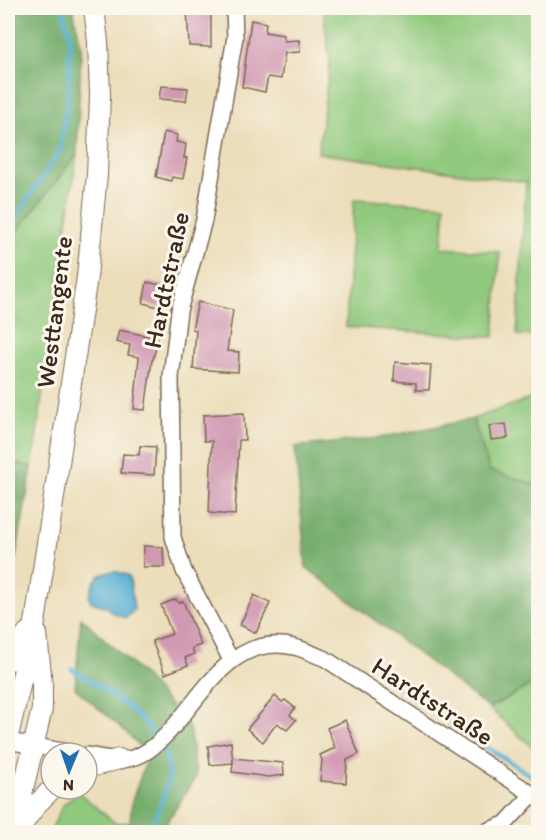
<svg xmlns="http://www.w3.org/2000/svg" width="546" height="840" viewBox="0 0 546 840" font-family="Itim,sans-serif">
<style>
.green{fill:#90c97d;stroke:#667a4e;stroke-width:1.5}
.forest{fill:#74ad6c;stroke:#586c45;stroke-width:1.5}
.water{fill:#54aed2;stroke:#486c78;stroke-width:1.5}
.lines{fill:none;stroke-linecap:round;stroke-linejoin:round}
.stream{stroke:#54aed2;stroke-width:4.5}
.building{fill:#d098b2}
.minor-casing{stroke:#796955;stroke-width:18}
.major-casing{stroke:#796955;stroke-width:22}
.minor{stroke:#fff;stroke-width:15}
.major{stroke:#fff;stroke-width:20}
.labels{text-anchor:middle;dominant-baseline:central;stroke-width:6;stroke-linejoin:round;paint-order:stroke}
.street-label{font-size:26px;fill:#3b2a1e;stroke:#fbf7ec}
</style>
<rect width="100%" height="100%" fill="#fbf7ec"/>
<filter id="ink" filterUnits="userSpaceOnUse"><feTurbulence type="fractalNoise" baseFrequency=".0167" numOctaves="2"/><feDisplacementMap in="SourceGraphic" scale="12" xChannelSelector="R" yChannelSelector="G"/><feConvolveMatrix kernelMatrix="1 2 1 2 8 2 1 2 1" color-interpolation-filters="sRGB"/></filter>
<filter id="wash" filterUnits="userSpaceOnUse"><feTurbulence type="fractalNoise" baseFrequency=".008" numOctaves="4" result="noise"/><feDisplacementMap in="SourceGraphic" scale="24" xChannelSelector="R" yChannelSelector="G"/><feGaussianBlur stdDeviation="1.35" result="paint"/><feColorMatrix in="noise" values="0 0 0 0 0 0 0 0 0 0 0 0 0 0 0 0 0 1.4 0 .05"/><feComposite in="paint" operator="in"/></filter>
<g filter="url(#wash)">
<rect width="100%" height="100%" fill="#ecdebb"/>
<!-- green -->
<path class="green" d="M323,8h215v328l-21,-1 9,-153 -208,-29 12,-90z
M77,154l-45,313 -24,-6v-218z
M354,199l91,6 -3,43 58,4 -6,85 -148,-10z
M538,396v89l-48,-14 -17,-52z
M538,681v71l-49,-44z
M78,792l37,31 15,-1 -4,10h-76l13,-27z"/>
<!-- forest -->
<path class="forest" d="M8,8h65l8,38 -4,108 -69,89z
M473,419l17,52 48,14v196l-49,27 -183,-141 -11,-120 84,-9z
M8,461l24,6 -24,133z
M81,617l62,58 46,52 7,49 -35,56h-35l4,-11 2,-20 16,-46 -22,-23 -51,-44z"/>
<!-- water -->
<path class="water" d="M114,571l13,4 3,4 4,31 -8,8 -16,-6 -1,-4 -17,-6 -3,-4c5,-18 5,-24 25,-27z"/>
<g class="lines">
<!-- stream -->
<path class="stream" d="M8,229l52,-78 9,-61 1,-56 -8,-26
M72,669c38,23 95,58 97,106 0,10 -15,48 -20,57
M397,686l75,52 66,42"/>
</g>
<g id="blocks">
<!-- building -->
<path class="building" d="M187,8h24v39l-22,-1z
M251,20l15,3 -1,9 19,3v6l15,-1 1,12 -15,1 -4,26 -13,-2 -3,15 -23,-5z
M161,86l27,2 -2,13 -27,-2z
M164,132l13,3 -1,7 10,2 -2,14h3l-4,21 -11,-2 -1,4 -15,-4z
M147,282l19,4 -4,22 -19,-5z
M198,302l35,8 -6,41 12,1 -1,20 -45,-3 3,-39 -4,-1z
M119,330l39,8 -5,22h-1l-7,50 -11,-1 5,-52 -11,-2 2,-10 -14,-3z
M395,362l36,3 -2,25h-13v-7l-22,-2z
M244,413l1,27h-6l-4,75 -26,-2 3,-72h-8l-1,-26z
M506,424l2,14 -17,2 -2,-14z
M140,446l16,1 -2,28 -33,-2 2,-19 16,1z
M144,546l19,1 1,20h-21z
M254,595l16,8 -14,30 -16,-8z
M176,599l2,4 5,-2 18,44 -9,3 2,6 -9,4 3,7 -23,9 -13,-33 20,-7 -11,-29z
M275,696l7,6 3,-2 10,8 -5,7 6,5 -9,10 -10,-7 -14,19 -16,-13z
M345,720l14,34 -12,6 -1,23 -26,-2 2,-21 -2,-5 15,-7 -8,-20z
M231,742l2,21v-5l50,5 1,12 -15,2 -37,-5 1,-9 -23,2 -2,-19z"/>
</g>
</g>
<g filter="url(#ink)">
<use href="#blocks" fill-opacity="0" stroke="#796955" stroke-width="1.5"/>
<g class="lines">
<defs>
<path id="minor" d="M231,660l-47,-89 -11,-34 -2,-160 8,-66 25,-91 31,-183 -1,-29
M8,741l65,12
M87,755c13,2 28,6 41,4 16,-3 27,-13 38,-24 36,-37 65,-103 128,-88 10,2 20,8 30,11l214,140
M484,832l21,-8 28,-30"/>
<path id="major" d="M8,661l20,-29
M8,736l27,-113 52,-346 10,-102 3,-80 -2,-53 -4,-34
M87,768l32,-9
M18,830l19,-26 15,-15
M13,832l29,-123v-24l-5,-51"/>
</defs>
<!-- minor casing -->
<use href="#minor" class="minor-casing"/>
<!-- major casing -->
<use href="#major" class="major-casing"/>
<!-- minor -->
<use href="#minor" class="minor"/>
<!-- major -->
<use href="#major" class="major"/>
</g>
</g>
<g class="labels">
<!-- street labels -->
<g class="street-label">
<text transform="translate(166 280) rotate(-78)">Hardtstraße</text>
<text transform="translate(54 312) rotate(-83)">Westtangente</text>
<text transform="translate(433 701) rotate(33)">Hardtstraße</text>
</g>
</g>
<!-- margin -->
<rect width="546" height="840" fill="none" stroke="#fbf7ec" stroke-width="30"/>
<!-- north arrow -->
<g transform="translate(69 771) rotate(182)"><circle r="28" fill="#fbf7ec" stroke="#aea59a" stroke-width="1.5"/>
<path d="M0-4.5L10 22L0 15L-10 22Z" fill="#1f6fb2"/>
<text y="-9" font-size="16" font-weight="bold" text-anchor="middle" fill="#3b2a1e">N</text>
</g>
</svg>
